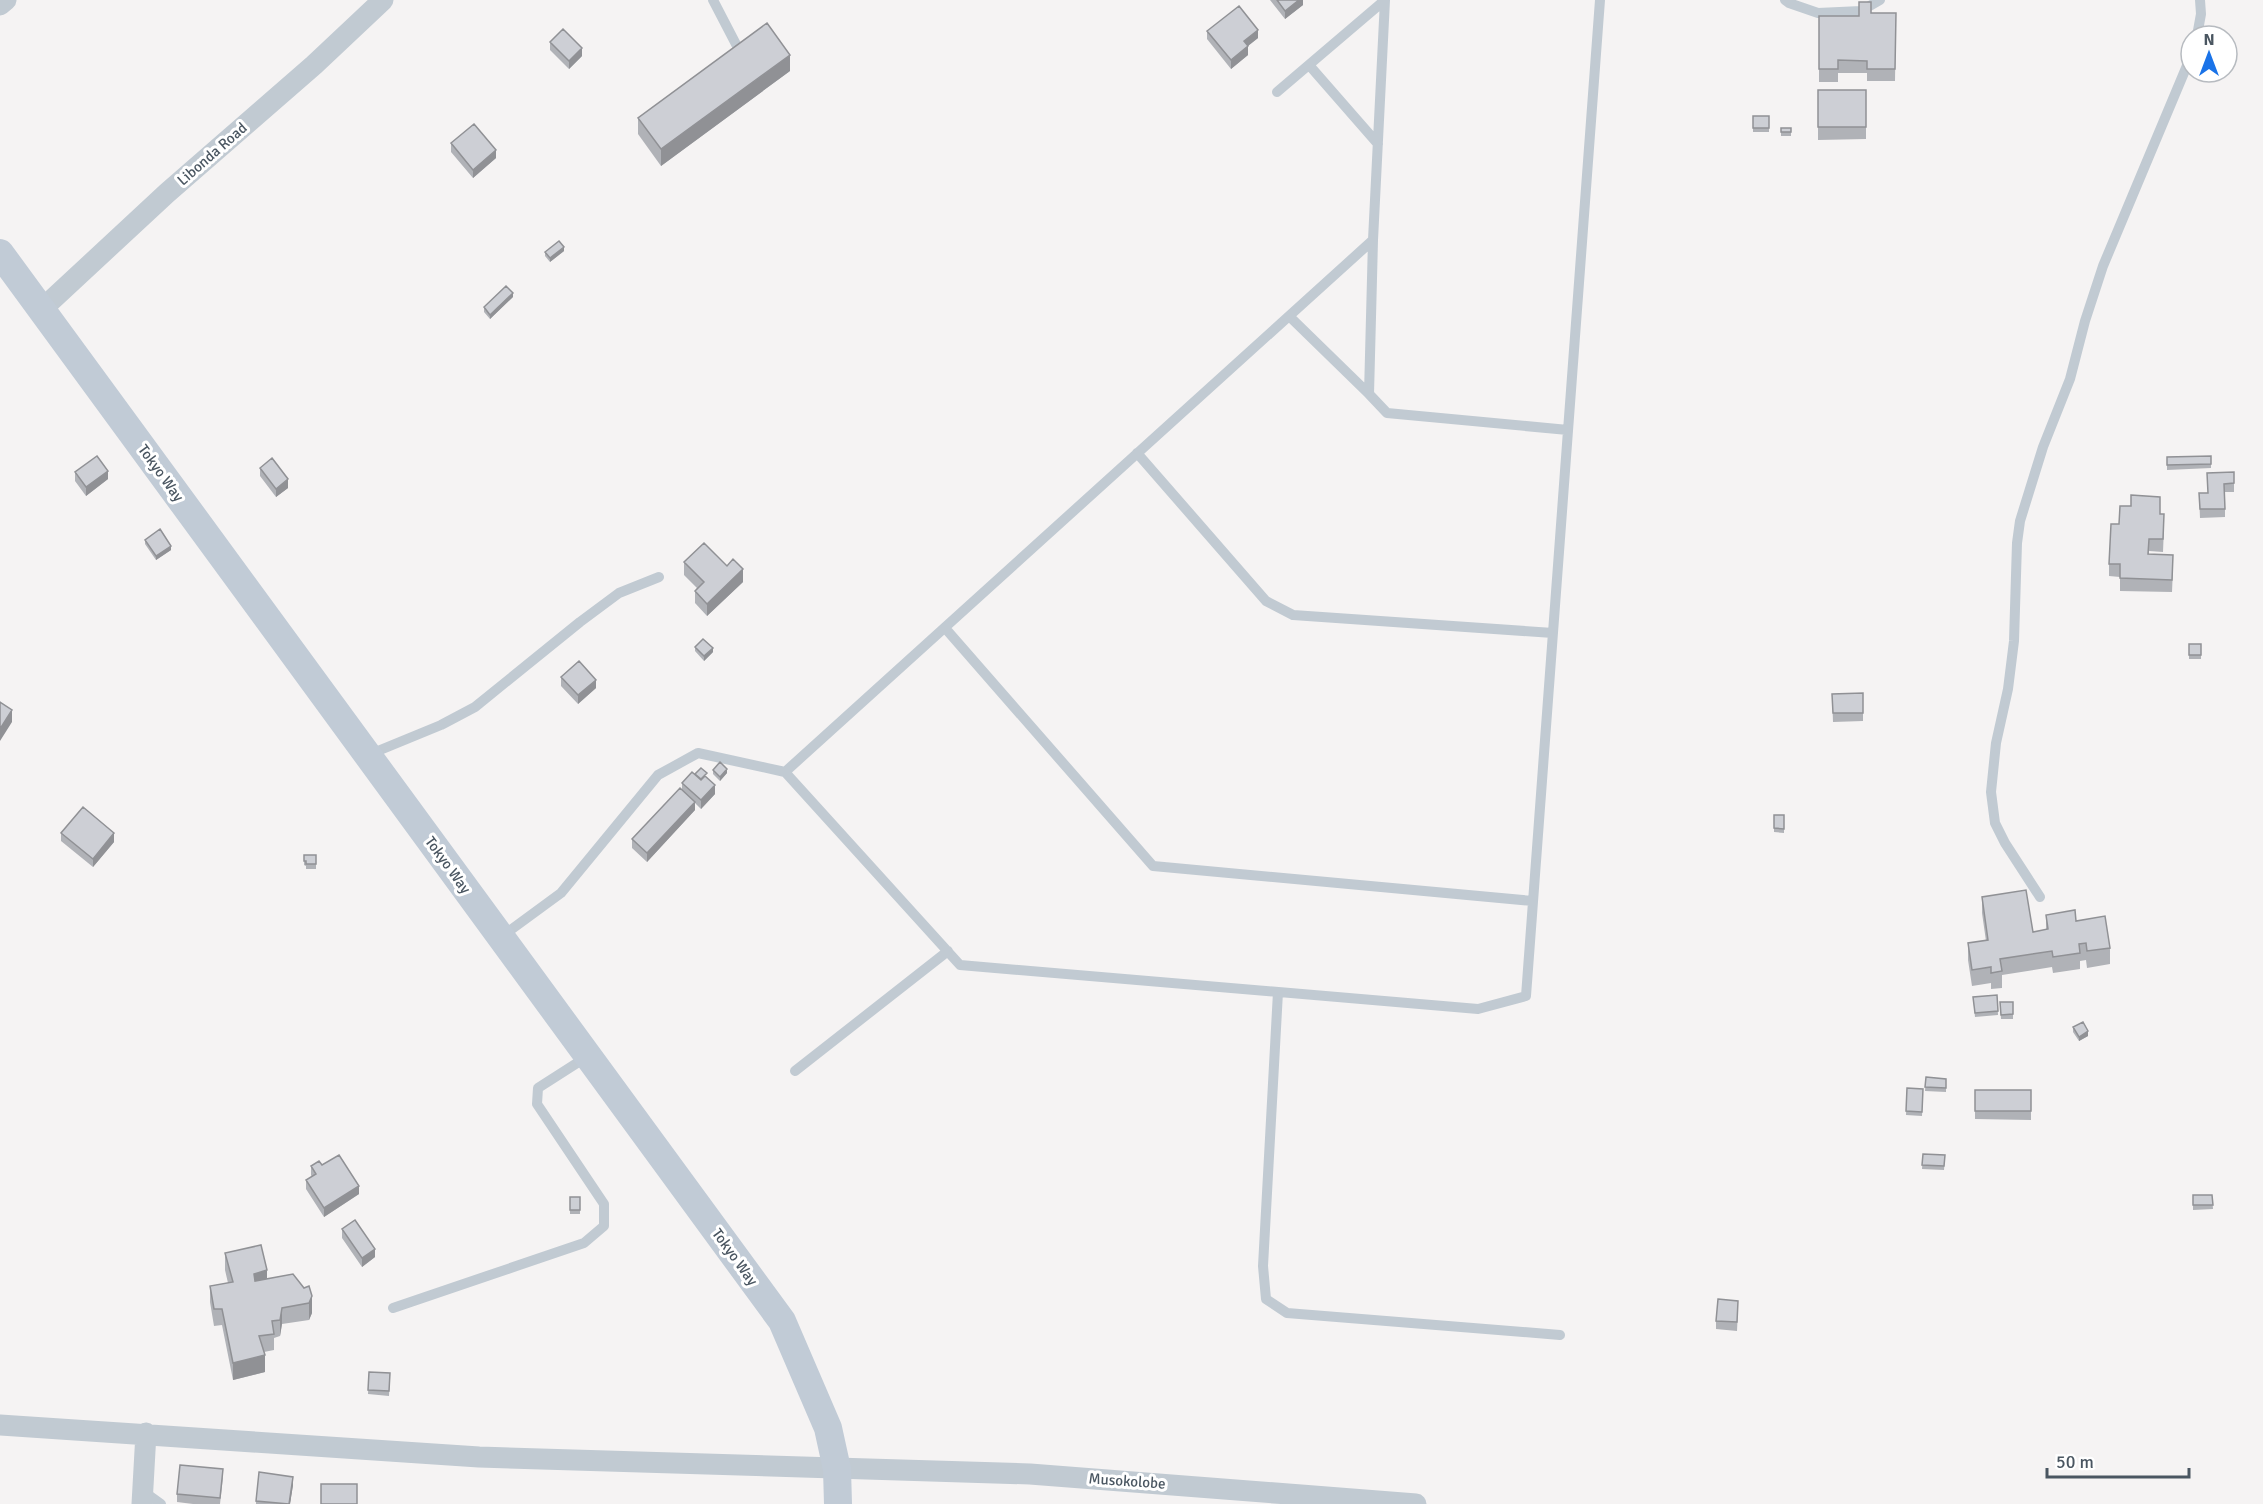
<svg xmlns="http://www.w3.org/2000/svg" width="2263" height="1504" viewBox="0 0 2263 1504" font-family="Signika,sans-serif">
<style>
.lines{fill:none;stroke-linecap:round;stroke-linejoin:round}
.lane{stroke:#c1cad2;stroke-width:10}
.street{stroke:#c1cad2;stroke-width:21}
.secondary{stroke:#c1cbd6;stroke-width:28}
.wall{fill:#b0b2b7}
.shaded-wall{fill:#909195}
.building{fill:#cdcfd5;stroke:#909195;stroke-width:1.5}
.labels{text-anchor:middle;dominant-baseline:central;stroke-width:6;stroke-linejoin:round;paint-order:stroke}
.street-label{font-size:15px;fill:#4a5661;stroke:#fff}
</style>
<rect width="100%" height="100%" fill="#f5f3f3"/>
<g class="lines">
<!-- lane -->
<path class="lane" d="M713,0l26,50
M1385,0l-12,240 -588,532 175,193 518,44 48,-13 74,-996
M1785,0l4,3 29,10 43,-2 19,-11
M2197,36l4,-22 -1,-14
M1309,65l69,79
M1277,92l108,-92
M1373,240l-4,154 18,19 181,17
M1289,316l80,78
M1137,453l129,148 27,14 260,18
M945,628l208,238 380,35
M368,755l73,-30 34,-18 105,-85 39,-29 40,-16
M2040,897l-35,-54 -10,-20 -4,-31 5,-49 12,-54 6,-48 3,-98 3,-22 23,-74 27,-68 15,-58 18,-55 88,-210
M501,937l60,-44 97,-118 40,-22 87,19
M1278,992l-15,274 3,33 21,14 273,22
M795,1071l153,-120
M393,1308l191,-65 20,-17v-22l-67,-100 1,-16 50,-32
M143,1491l18,13"/>
<!-- street -->
<path class="street" d="M0,5l6,-5
M41,310l126,-117 147,-128 69,-65
M0,1425l479,32 551,17 386,30
M142,1504l4,-71"/>
<!-- secondary -->
<path class="secondary" d="M0,253l782,1068 46,107 9,41 1,35"/>
</g>
<!-- wall -->
<path class="wall" d="M1270,0h33v5l-18,14z
M1871,13h25l-1,68h-28v-8h-29v9h-19v-66h40z
M1207,31l51,7 -10,8v9l-17,14 -24,-30z
M550,42l32,14 -13,13 -19,-19z
M790,71l-129,95 -23,-32v-16z
M1818,90h48v49l-48,1z
M1753,116h16v16h-16z
M1781,128h10v8h-10z
M451,143l45,15 -23,20 -22,-26z
M564,251l-14,11 -5,-6v-4z
M513,297l-23,22 -6,-7v-5z
M2211,456v12l-44,2v-13z
M260,468l28,20 -12,9 -16,-21z
M75,472l33,7 -22,17 -11,-15z
M2234,472v20h-9v25l-25,1 -1,-25h9z
M2160,514l4,13 -1,25 -14,-1v3l24,14 -1,24 -52,-1v-14l-11,-1v-12z
M145,540l26,10 -15,10 -11,-16z
M684,562l43,4 16,16 -36,34 -12,-13v-12l2,-3 -13,-13z
M2189,644h12v15h-12z
M695,647l18,5 -9,9 -9,-10z
M561,677l35,11 -18,16 -17,-18z
M1863,693v28l-30,1 -1,-28z
M713,770l14,3 -7,8 -7,-7z
M707,778l8,16 -14,15 -6,-6v7l-48,52 -15,-14v-9l50,-50v-6z
M1774,815h10v18l-10,-1z
M61,833l53,9 -21,25 -32,-26z
M304,855h12v14h-10v-3l-2,-1z
M1982,897l51,35 13,-2v-15l30,6 34,27v16l-23,4 -1,-8 -6,1v8l-27,4 -1,-6 -50,8v13l-11,1v-6l-19,3 -4,-26v-17l18,-2 -4,-28z
M1997,995l1,20 -23,2 -2,-20z
M2000,1002h13v17h-12z
M2073,1027l15,9 -9,5 -6,-9z
M1926,1077l20,2v13l-21,-1z
M1907,1088l16,1 -1,27 -16,-1z
M1975,1090h56v30l-56,-1z
M1923,1154l22,1 -1,15 -22,-1z
M322,1165l37,29 -35,23 -18,-28v-9l6,-3 -1,-2v-9z
M2193,1195h19l1,14 -20,1z
M570,1197h10v17h-10z
M342,1229l33,28 -13,10 -20,-29z
M225,1253l42,26 37,9 5,-2 3,27 -3,7 -27,4 -2,12 -6,2v12l-10,2 1,20 -32,8 -11,-55 -8,1 -4,-24v-16l18,-3 -3,-13z
M1738,1309l-1,22 -21,-2v-8z
M369,1372l21,1 -1,23 -21,-2z
M223,1477l-3,27h-27l-16,-2v-8z
M293,1485l-3,19h-34v-3z"/>
<!-- shaded-wall -->
<path class="shaded-wall" d="M1299,0h4v5l-18,14v-8z
M1258,30v8l-14,11v-8z
M1248,46v9l-17,14v-9z
M582,48v8l-13,13v-8z
M790,55v16l-129,95v-17z
M496,150v8l-23,20v-8z
M564,247v4l-14,11v-4z
M513,293v4l-23,22v-4z
M108,471v8l-22,17v-9z
M288,479v9l-12,9v-8z
M171,546v4l-15,10v-4z
M743,569v13l-36,34v-12z
M713,648v4l-9,9v-5z
M596,680v8l-18,16v-9z
M12,710v12l-12,19v-12z
M727,769v4l-7,8v-4z
M715,785v9l-14,15v-9z
M695,802v8l-48,52v-9z
M114,833v9l-21,25v-8z
M2088,1031v5l-9,5v-4z
M359,1186v8l-35,23v-9z
M375,1249v8l-13,10v-9z
M267,1270v16l-13,4v-16z
M312,1296v17l-3,7v-17z
M282,1308v16l-2,12v-16z
M265,1355v17l-32,8v-17z
M293,1477v8l-3,19h-1z"/>
<!-- building -->
<path class="building" d="M1277,0h22l-14,11z
M1859,2h12v11h25l-1,56h-28v-8l-29,-1v9h-19v-53h40z
M1239,6l19,24 -14,11 4,5 -17,14 -24,-29z
M767,23l23,32 -129,94 -23,-31z
M563,29l19,19 -13,13 -19,-19z
M1818,90h48v37h-48z
M1753,116h16v12h-16z
M474,124l22,26 -23,20 -22,-27z
M1781,128h10v4h-10z
M559,241l5,6 -14,11 -5,-6z
M506,286l7,7 -23,22 -6,-8z
M97,456l11,15 -22,16 -11,-15z
M2211,456v8l-44,1v-8z
M272,458l16,21 -12,10 -16,-21z
M2234,472v11l-10,1 1,25h-25l-1,-16h9l-1,-20z
M2131,495l29,2v17h4l-1,25h-14l-1,15 25,1 -1,25 -52,-2v-14h-11l2,-40h8l1,-18h11z
M160,529l11,17 -15,10 -11,-16z
M704,543l23,23 6,-7 10,10 -36,35 -12,-13 9,-9 -20,-20z
M703,639l10,9 -9,8 -9,-9z
M2189,644h12v11h-12z
M579,661l17,19 -18,15 -17,-18z
M1863,693v20h-30l-1,-19z
M0,702l12,8 -12,19z
M720,762l7,7 -7,8 -7,-7z
M701,768l6,5 -6,6 -6,-5z
M692,772l9,8 4,-4 10,9 -14,15 -19,-17z
M680,788l15,14 -48,51 -15,-14z
M83,807l31,26 -21,26 -32,-26z
M1774,815h10v14l-10,-1z
M304,855h12v9h-10v-3h-2z
M2026,890l7,42 15,-3 -2,-14 29,-5 1,11 29,-5 5,32 -23,3 -1,-8 -7,1 1,9 -27,4 -1,-6 -52,8 2,12 -11,2v-6l-19,3 -4,-27 20,-3 -6,-43z
M1997,995l1,16 -23,2 -2,-16z
M2000,1002h13v12l-12,1z
M2083,1022l5,9 -9,6 -6,-10z
M1926,1077l20,2v9l-21,-1z
M1907,1088l16,1 -1,23 -16,-1z
M1975,1090h56v21h-56z
M1923,1154l22,1 -1,11 -22,-1z
M339,1155l20,31 -35,22 -18,-28 10,-6 -5,-8 8,-5 3,4z
M2193,1195h19l1,10h-20z
M570,1197h10v13h-10z
M355,1220l20,29 -13,9 -20,-29z
M261,1245l6,25 -13,4 1,7 38,-7 11,14 5,-2 3,10 -3,7 -27,5 -2,12 -8,1 2,13 -15,2 6,19 -32,8 -11,-54h-8l-4,-23 23,-4 -8,-29z
M1718,1299l20,2 -1,21 -21,-1z
M369,1372l21,1 -1,18 -21,-1z
M180,1465l43,4 -3,29 -43,-4z
M259,1472l34,5 -4,27 -33,-3z
M321,1484h36v20h-36z"/>
<g class="labels">
<!-- street labels -->
<g class="street-label">
<text transform="translate(212 154) rotate(-41)">Libonda Road</text>
<text transform="translate(161 473) rotate(54)">Tokyo Way</text>
<text transform="translate(448 865) rotate(54)">Tokyo Way</text>
<text transform="translate(735 1257) rotate(54)">Tokyo Way</text>
<text transform="translate(1127 1481) rotate(4)">Musokolobe</text>
</g>
</g>
<!-- north arrow -->
<g transform="translate(2209 54)"><circle r="28" fill="#ffffff" stroke="#b7bbc0" stroke-width="1.5"/>
<path d="M0-4.5L10 22L0 15L-10 22Z" fill="#1a73e8"/>
<text y="-9" font-size="16" font-weight="bold" text-anchor="middle" fill="#4a5661">N</text>
</g>
<!-- scale -->
<path d="M2047 1468v9h142v-9" fill="none" stroke="#4a5661" stroke-width="3"/>
<text x="2056" y="1468" font-size="18" fill="#4a5661" stroke="#ffffff" stroke-width="4.5" paint-order="stroke">50 m</text>
</svg>
